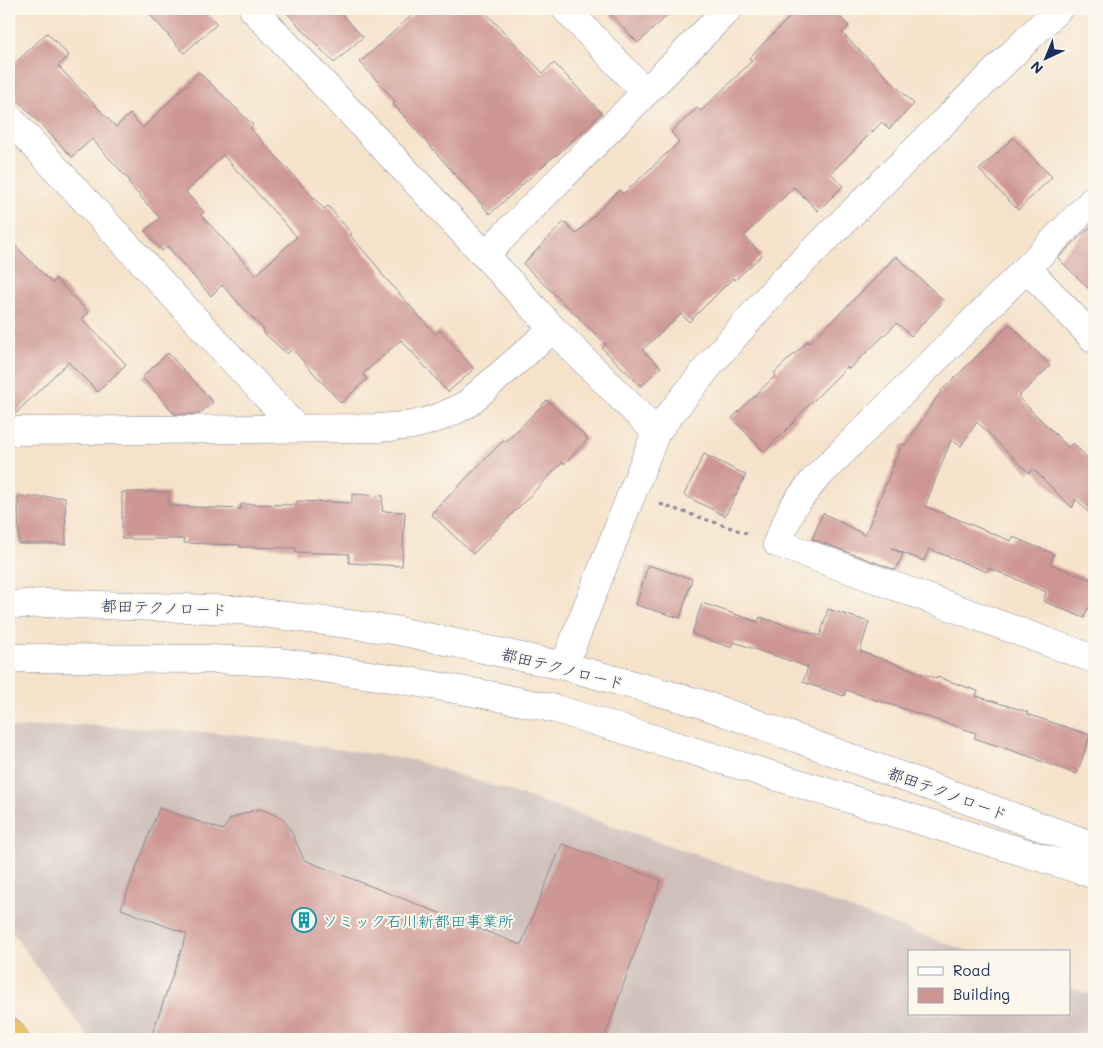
<svg xmlns="http://www.w3.org/2000/svg" width="1103" height="1048" viewBox="0 0 1103 1048" font-family="Mali,'Klee One',sans-serif">
<style>
.industrial{fill:#cfc0bb}
.building{fill:#ce9693;fill-rule:evenodd}
.lines{fill:none;stroke-linecap:round;stroke-linejoin:round}
.minor-casing{stroke:#888894;stroke-width:29}
.tertiary-casing{stroke:#888894;stroke-width:29}
.trunk-casing{stroke:#888894;stroke-width:29}
.path{stroke:#888894;stroke-width:3;stroke-dasharray:4 4;stroke-linecap:butt}
.minor{stroke:#fff;stroke-width:28}
.tertiary{stroke:#fff;stroke-width:28}
.trunk{stroke:#efc469;stroke-width:28}
.labels{text-anchor:middle;dominant-baseline:central;stroke-width:4;stroke-linejoin:round;paint-order:stroke}
.street-label{font-size:16px;fill:#1b2f5e;stroke:#fbf7ec}
.culture-label{font-size:16px;fill:#0d838f;stroke:#fbf7ec;text-anchor:start}
</style>
<rect width="100%" height="100%" fill="#fbf7ec"/>
<filter id="ink" filterUnits="userSpaceOnUse"><feTurbulence type="fractalNoise" baseFrequency=".02" numOctaves="2"/><feDisplacementMap in="SourceGraphic" scale="10" xChannelSelector="R" yChannelSelector="G"/><feConvolveMatrix kernelMatrix="1 2 1 2 8 2 1 2 1" color-interpolation-filters="sRGB"/></filter>
<filter id="wash" filterUnits="userSpaceOnUse"><feTurbulence type="fractalNoise" baseFrequency=".0096" numOctaves="4" result="noise"/><feDisplacementMap in="SourceGraphic" scale="20" xChannelSelector="R" yChannelSelector="G"/><feGaussianBlur stdDeviation="1.12" result="paint"/><feColorMatrix in="noise" values="0 0 0 0 0 0 0 0 0 0 0 0 0 0 0 0 0 1.4 0 .05"/><feComposite in="paint" operator="in"/></filter>
<g filter="url(#wash)">
<rect width="100%" height="100%" fill="#f5e2ca"/>
<!-- industrial -->
<path class="industrial" d="M84,725l151,9 178,26 121,39 239,82 197,71h-61v62h160v-27l25,9v43h-1005l-80,-111v-200z"/>
<g id="blocks">
<!-- building -->
<path class="building" d="M145,9h58l14,15 -33,29z
M283,9h54l26,28 -29,26z
M419,9h63l61,64 11,-10 48,50 -46,43 -1,-1 -65,59 -97,-110 3,-2 -36,-40z
M605,9h69l-36,34z
M798,9h34l17,17 -7,7 72,71 -25,25 -7,-7 -51,51 12,13 -25,25 -24,-24 -50,49 18,19 -27,25 -2,-2 -44,44 -8,-8 -39,36 19,17 -20,19 -39,-38 4,-4 -83,-80 41,-42 12,12 43,-44 4,4 56,-52 -8,-10 26,-24 4,3 51,-50 -3,-3z
M47,33l22,23 -11,10 58,61 14,-13 13,14 56,-56 54,53 -3,3 74,81 4,-3 24,28 -2,1 31,36 -1,1 55,62 5,-4 34,39 -26,23 -47,-52 -38,34 4,5 -26,24 -49,-54 -5,5 -24,-22 1,-2 -42,-45 -11,11 -44,-50 -5,5 -17,-20 15,-13 -32,-35 2,-2 -38,-42 -20,18 -63,-66v-22zM223,155l74,82 -41,38 -55,-60 3,-3 -18,-20z
M1013,138l39,39 -34,33 -39,-40z
M1094,223v71l-36,-36z
M9,239l43,44 4,-4 33,34 -7,6 44,45 -28,28 -30,-30 -54,53h-5z
M896,256l48,45 -33,35 -14,-13 -48,46 -2,-2 -51,51 1,1 -33,33 -32,-34 44,-43 -2,-2 34,-32 1,2 59,-57z
M1010,324l40,42 -32,31 50,50 5,-4 21,22v53l-18,-19 -4,9 -39,-39 -4,4 -52,-51 -16,24 -10,-6 -26,66 86,35 2,-4 41,17 -4,10 44,17v30l-6,-3 -4,10 -41,-17 3,-9 -57,-24 -2,4 -58,-23 -5,12 -33,-13 12,6 -7,16 -84,-31 11,-26 42,22 37,-91 3,1 37,-55z
M168,353l45,49 -14,12h-24l-33,-37z
M547,400l41,39 -24,25 -1,-2 -90,92 -42,-40 73,-74 2,2z
M704,454l42,21 -21,41 -41,-21z
M122,492h46l1,14 72,3v-5l56,1v-4l55,2v-9l31,2 -1,15 23,1 -3,54 -53,-3v-9l-53,-2v-4l-56,-1v-2l-56,-2v-4h-62z
M18,497h47l1,47h-47z
M648,565l44,14 -12,39 -44,-13z
M702,603l56,19 2,-5 60,19 8,-27 41,13 -9,29 77,28v-2l41,14 -2,5 52,16 -1,2 63,21 -13,39 -40,-14v-1l-63,-21 2,-5 -66,-22 -64,-21 -2,6 -41,-14 5,-15 -74,-25 -2,6 -40,-14z
M159,808l64,22 7,-11 15,-6 15,-4 14,5 10,6 7,11 13,29 217,85 41,-101 99,36 -57,159h-438l-14,-5 35,-100 -66,-25z"/>
</g>
</g>
<g filter="url(#ink)">
<use href="#blocks" fill-opacity="0" stroke="#888894" stroke-width="1"/>
<g class="lines">
<defs>
<path id="minor" d="M253,9l232,246 68,74 103,103
M566,9l79,83
M9,118l287,310
M1094,199l-67,69 -213,212 -21,27 -16,36 317,116
M485,255l243,-246
M1027,268l67,71
M9,431l367,-3c12,-1 24,-1 36,-3 20,-4 38,-11 55,-21l86,-75"/>
<path id="tertiary" d="M9,605l36,-2 194,7 155,20 170,36 135,37 395,143
M9,658l201,1 70,3 111,16 98,17 67,14 522,160 16,6
M564,666l92,-234 56,-70 67,-77 279,-276"/>
<path id="trunk" d="M9,1031l6,8"/>
</defs>
<!-- minor casing -->
<use href="#minor" class="minor-casing"/>
<!-- tertiary casing -->
<use href="#tertiary" class="tertiary-casing"/>
<!-- trunk casing -->
<use href="#trunk" class="trunk-casing"/>
<!-- path -->
<path class="path" d="M660,504l89,30"/>
<!-- minor -->
<use href="#minor" class="minor"/>
<!-- tertiary -->
<use href="#tertiary" class="tertiary"/>
<!-- trunk -->
<use href="#trunk" class="trunk"/>
</g>
</g>
<!-- icons -->
<defs>
<symbol id="building-ring" viewBox="-11 -11 22 22"><circle r="9.5" fill="#fbf7ec" stroke="#0f9aa8" stroke-width="1.5"/><path d="M-4-6H4V6H1V3H-1V6H-4ZM-2.5-4.3h1.7v1.8h-1.7ZM.8-4.3h1.7v1.8H.8ZM-2.5-1h1.7V.8h-1.7ZM.8-1h1.7V.8H.8Z" fill="#0f9aa8"/></symbol>
</defs>
<g fill-rule="evenodd">
<use href="#building-ring" x="290" y="906" width="28" height="28"/>
</g>
<g class="labels">
<!-- street labels -->
<g class="street-label">
<text transform="translate(164 607) rotate(2)">都田テクノロード</text>
<text transform="translate(563 668) rotate(14)">都田テクノロード</text>
<text transform="translate(948 793) rotate(20)">都田テクノロード</text>
</g>
<!-- culture labels -->
<g class="culture-label">
<text x="322" y="920">ソミック石川新都田事業所</text>
</g>
</g>
<!-- margin -->
<rect width="1103" height="1048" fill="none" stroke="#fbf7ec" stroke-width="30"/>
<!-- legend -->
<rect x="908" y="950" width="162" height="65" fill="#fbf7ec" stroke="#a1a7b3"/>
<rect x="918" y="967" width="25" height="8" fill="#ffffff" stroke="#a1a7b3"/>
<text x="953" y="976" font-size="15" fill="#1b2f5e">Road</text>
<rect x="918" y="988" width="25" height="15" fill="#ce9693" stroke="#a1a7b3"/>
<text x="953" y="1000" font-size="15" fill="#1b2f5e">Building</text>
<!-- north arrow -->
<g transform="translate(1046 58) rotate(224)" stroke="#fbf7ec" stroke-width="4" paint-order="stroke">
<path d="M0-4L9 19L0 12L-9 19Z" fill="#1b2f5e"/>
<text y="-8" font-size="14" font-weight="bold" text-anchor="middle" fill="#1b2f5e">N</text>
</g>
</svg>
